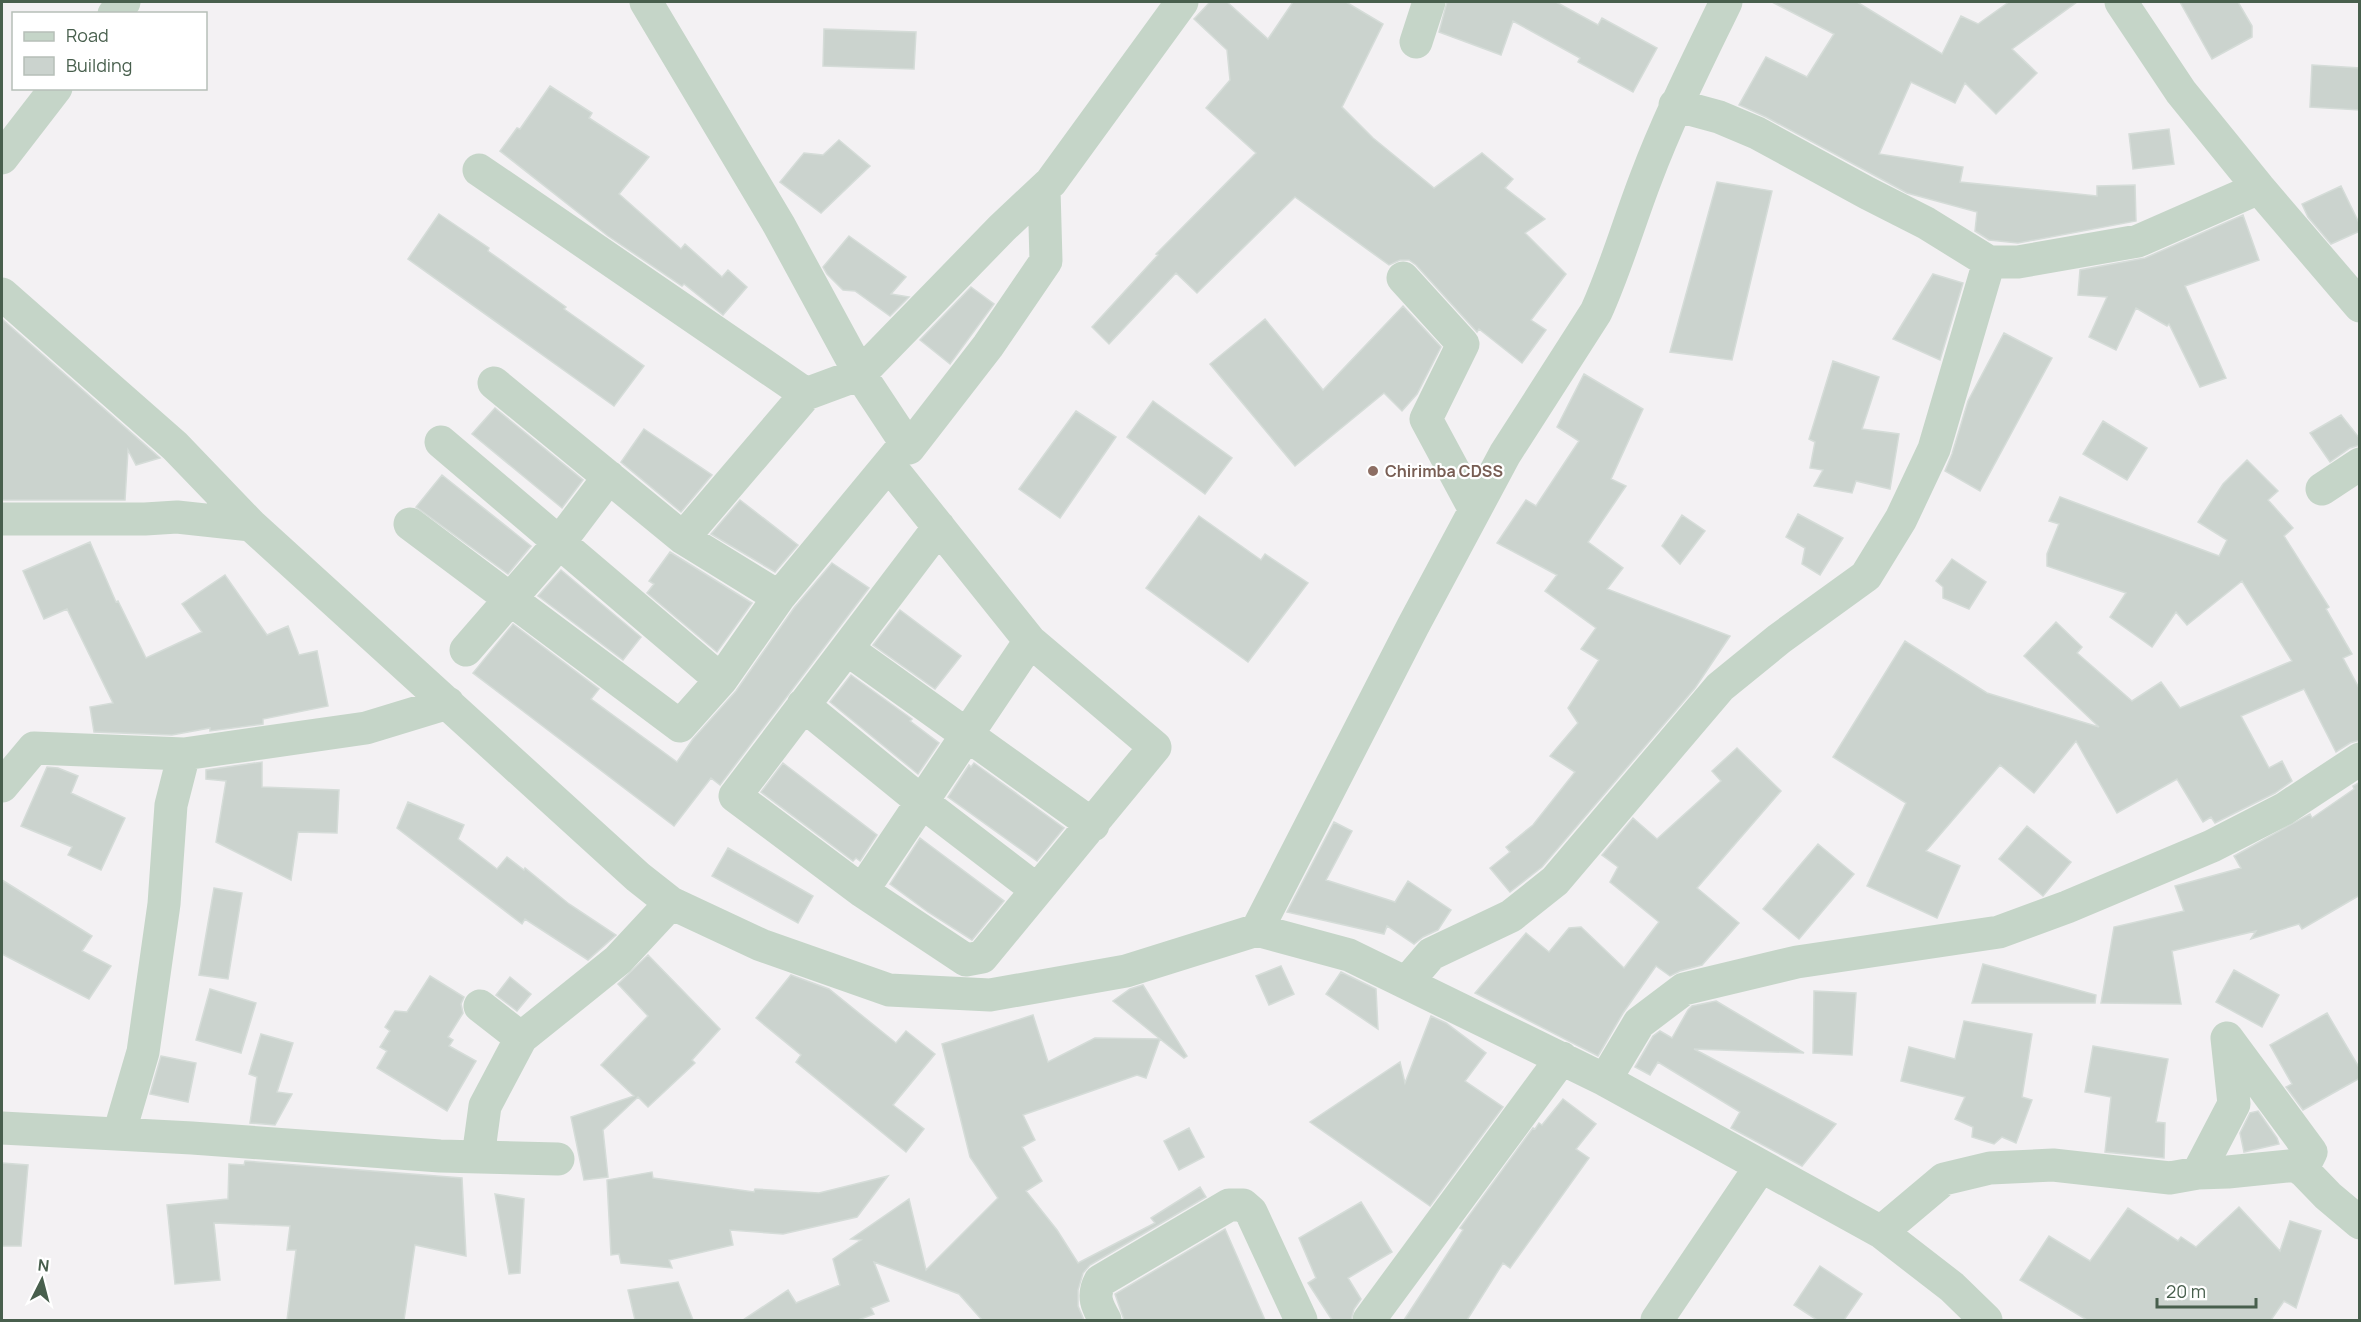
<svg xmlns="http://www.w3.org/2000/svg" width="2361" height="1322" viewBox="0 0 2361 1322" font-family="Manrope,sans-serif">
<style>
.building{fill:#cbd3ce;stroke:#d5dcd8;stroke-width:1.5}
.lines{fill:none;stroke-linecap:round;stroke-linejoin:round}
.minor{stroke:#c5d5c8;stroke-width:33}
.education-dot{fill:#8d6e63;stroke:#fff;stroke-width:2}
.labels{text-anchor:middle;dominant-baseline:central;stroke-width:4.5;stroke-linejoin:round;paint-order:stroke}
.education-label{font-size:16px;font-weight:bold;fill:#785e54;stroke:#fff;text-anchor:start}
</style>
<rect width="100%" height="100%" fill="#f3f1f3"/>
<!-- building -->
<path class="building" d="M1210,2h17l41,37 25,-37h53l37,22 -41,83 31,31 61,50 48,-35 31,26 -8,9 40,31 -20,14 41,41 -35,46 15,10 -24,33 -43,-34 -2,3 -61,-67 -7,-5h-9l-11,5 -94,-68 -98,96 -21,-20 -67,71 -17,-17 66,-72 -2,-1 100,-101 -50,-45 24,-28 -3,-30 -33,-31z
M1447,2h109l42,23 4,-7 55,30 -24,44 -55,-30 2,-4 -67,-37 -12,34 -62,-23z
M1772,2h85l85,52 19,-38 17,8 31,-22h68l-65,47 25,24 -41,41 -31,-31 -10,20 -44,-21 -32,72 84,13 -3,15 137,14v-10l38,-1 1,36 -118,22 -29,-3 -14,-9 2,-19 -70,-19 -141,-76 -27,-12 27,-48 41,20 27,-43z
M2180,2h58l14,24v11l-40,22z
M824,29l92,3 -2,37 -91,-3z
M2312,65l48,3v42l-50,-3z
M550,86l42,27 -3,5 60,39 -30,37 62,55 4,-5 37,33 6,-7 19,17 -24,28 -39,-31 -2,2 -74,-50 -108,-85 17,-23 3,1z
M2169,129l5,35 -41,5 -4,-35z
M839,140l31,26 -49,47 -41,-31 24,-29 19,2z
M1717,182l55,9 -40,169 -62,-8z
M2341,186l19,39v6l-29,13 -23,-27 -6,-13z
M439,214l50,34 -1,3 78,56 -2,2 80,57 -30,40 -206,-147z
M2243,215l16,45 -74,26 41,92 -26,9 -31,-63 -2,2 -31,-18 -20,42 -27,-13 18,-40 -29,-2 2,-25 65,-12z
M849,236l57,41 -15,17 18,3 -19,19 -35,-25 -12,-1 -16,-16 -4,-7z
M1933,274l30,9 -23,77 -47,-21z
M971,287l23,17 -44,60 -30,-24z
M1403,306l38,41 -24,47 -15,17 -18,-18 -89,73 -85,-102 55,-45 58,71z
M2,319l158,139 -24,7 -8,-15 -3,50h-123z
M2004,333l48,25 -72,133 -35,-20 7,-17 16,-53z
M1833,361l46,16 -17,52 37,5 -9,55 -34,-8 -4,12 -38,-7 9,-16 -13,-2 5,-26 -6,-3z
M1584,374l59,35 -32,70 15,7 -38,56 35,26 -16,21 123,47 -35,52 -153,179 -32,25 -20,-24 20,-16 -4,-5 27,-22 42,-53 -25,-16 28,-33 -10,-15 31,-48 -18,-11 15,-21 -51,-37 12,-16 -60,-32 29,-43 10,6 43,-65 -22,-14z
M1153,401l79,57 -27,36 -78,-57z
M495,408l88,72 -21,28 -90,-74z
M1076,411l40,26 -56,81 -41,-29z
M2341,415l19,24v6l-10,3 -20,14 -20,-29z
M2103,421l44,27 -20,32 -44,-26z
M644,429l68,46 -31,37 -60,-50z
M2247,460l31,31 -10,9 25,28 -9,8 45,71 -3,2 26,45 -9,4 17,32v50l-10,3 -14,9 -32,-63 -63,27 28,52 13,-7 10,20 -17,12 -60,30 -4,-6 -8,5 -26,-43 -60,34 -41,-72 -42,52 -34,-28 -74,86 34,15 -23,52 -70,-32 39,-83 -73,-46 72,-116 82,52 112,34 -75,-71 32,-34 26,25 -5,6 55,48 29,-19 19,26 112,-47 -50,-80 -55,44 -11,-13 -24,35 -42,-30 16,-24 -79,-27v-12l12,-30 -10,-3 11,-24 159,59 8,-16 -29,-18 25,-38z
M442,475l89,71 -23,28 -92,-67z
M740,500l58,45 -23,27 -64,-38z
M1798,514l45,24 -23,37 -18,-11 3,-16 -19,-11z
M1682,515l23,16 -25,33 -18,-18z
M1199,516l62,44 4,-6 43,29 -60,79 -102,-74z
M90,542l26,60 2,-1 28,57 56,-26 -20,-28 43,-29 42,60 21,-9 11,29 18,-4 11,55 -65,13v5l-53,7v-3l-38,7 -78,-3 -4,-25 23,-4 -46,-94 -23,10 -21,-48z
M670,552l82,51 -35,49 -70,-59 7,-9 -5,-3z
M1952,559l34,23 -17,27 -26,-11v-11l-7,-6z
M832,563l37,25 -149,197 -9,-7 -37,48 -201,-153 40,-49 86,65 -8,10 86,63 16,-23 43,-48 58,-83z
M561,570l80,67 -18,23 -85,-64z
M900,610l61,46 -26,33 -62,-44z
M851,675l61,44 -2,2 29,22 -21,31 -88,-72z
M1737,748l44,43 -84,97 42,35 -37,42 -22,6 -10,5 -14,-10 -33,47 -25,43 -123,-63 51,-60 23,19 20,-24 12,-1 43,41 35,-46 -49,-40 8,-15 -16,-12 31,-37 24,21 64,-58 -9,-10z
M262,762v25l77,3 -2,43 -39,-1 -7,48 -75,-38 10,-61 -20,-2v-9z
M783,763l94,72 -17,26 -4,-3 -3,3 -92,-69z
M974,763l90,65 -27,33 -89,-64 21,-32 2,2z
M47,767l11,1 20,8 -7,17 54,25 -24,52 -33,-15 4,-8 -51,-21z
M2360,782v113l-58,34 -3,-5 -48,15 5,-8 -84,20 9,53 -80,-1 13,-76 70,-16 -9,-25 66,-18 -7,-12 76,-42 2,4 42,-29 -1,-3z
M408,802l56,23 -6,14 39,30 10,-12 17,13 1,-2 44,36 47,31 -28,25 -63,-41 -3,5 -125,-96z
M1334,822l18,9 -26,49 69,22 13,-21 43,29 -13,20 -15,7 -9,7 -27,-18 -3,8 -97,-22z
M2027,826l44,36 -28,34 -44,-37z
M920,838l84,63 -32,39 -44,-28 -38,-28z
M1818,844l36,30 -55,65 -36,-30z
M728,848l85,48 -15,27 -86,-47z
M2,880l90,56 -10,15 29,15 -22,33 -87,-45z
M214,888l28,5 -14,86 -29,-4z
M648,955l72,74 -28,31 3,3 -47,44 -10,-10 -35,33 5,47 -24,3 -13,-63 63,-21 -33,-31 47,-49 -30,-32z
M1983,964l113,31 -1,8h-123z
M1281,966l13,28 -25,11 -13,-29z
M2234,970l45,25 -17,32 -46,-25z
M1341,972l35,17 2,40 -52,-35z
M791,975l38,14 67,54 10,-12 29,23 -42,51 31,24 -18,23 -110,-90 5,-7 -45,-37z
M430,976l34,21 -3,7 2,9 -15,24 5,3 -4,6 27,15 -29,50 -70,-43 10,-17 -7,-4 10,-16 -5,-4 10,-16 12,1z
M510,977l21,17 -14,17 -21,-16z
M1143,985l44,71 -3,2 -24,-19 -14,39 -9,-3 -114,40 12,25 -13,7 20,34 -16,10 31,39 21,33 77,-40 -4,-5 49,-31 6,10 -116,68 -7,8 -5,17v16l6,14h-102l-23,-26 -85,-32 15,39 -18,7 3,6 -16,6h-115l45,-30 8,13 44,-18 -7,-26 28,-19 -10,-1 58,-40 17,71 72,-72 -28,-41 -28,-113 91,-29 15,47 47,-24 65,1 -47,-38 17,-12z
M210,989l46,14 -15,50 -45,-13z
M1814,991l42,2 -4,62 -39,-2z
M1716,1001l88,52 -110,-4 142,75 -34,42 -71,-38 9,-16 -82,-50 -8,13 -15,-8 18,-31 7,-5 12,7 16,-28 4,-4z
M2327,1013l33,56v9l-57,32 -17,-23 6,-3 -22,-39z
M1431,1016l15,7 40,30 -21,28 38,26 -73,99 -120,-84 90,-60 5,21z
M1964,1021l68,13 -10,63 10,3 -16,43 -14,-6 -8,7 -22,-7 1,-10 -18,-8 10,-22 -64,-16 8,-34 46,12z
M261,1034l32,9 -16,49 15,2 -17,31 -25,-2 7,-46 -8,-3z
M2093,1046l75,13 -12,63 9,1 -1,35 -59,-6 6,-55 -26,-5z
M161,1056l35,7 -8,39 -38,-8z
M1563,1099l33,25 -20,25 13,9 -79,110 -7,-5 -36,57h-63l59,-90 -3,-2 73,-100 2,1 4,-6 3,2z
M2258,1111l19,27 2,6 -35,8 -4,-19 10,-20z
M1189,1128l15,29 -25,13 -15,-29z
M245,1161l217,17 4,78 -51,-11 -11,75h-117l9,-70h-9l3,-24 -76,-3 6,57 -45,4 -8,-79 61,-6 1,-35 15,1z
M2,1163l26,2 -7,81h-19z
M652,1172l1,6 101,14 1,-3 64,4 69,-17 -31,41 -74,17 -53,-4 3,15 -64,15 3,8 -51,-5 -2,-9 -8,1 -4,-75z
M495,1194l29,5 -4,74 -11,1z
M1361,1202l31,50 -44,26 13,21 -7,10 -3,11h-19l-24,-37 8,-5 -17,-40z
M2239,1207l41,44 10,-30 31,10 -25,77 -12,-7 -13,19h-184l-67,-40 29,-44 41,25 38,-53 50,33 3,-4 15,10z
M1225,1229l40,91h-141l-9,-26z
M1820,1266l42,28 -18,26h-27l-23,-15z
M678,1282l15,38h-58l-7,-30z"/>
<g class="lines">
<!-- minor -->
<path class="minor" d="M646,2l133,223 81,149 49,74 79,-102 58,-85 -2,-72
M2121,2l60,90 78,96 101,118
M114,14l10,-12
M1416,42l13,-40
M1675,105l44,12 38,16 110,60 59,30 63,39h29l120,-21 121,-53
M2,158l54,-70
M479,170l327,224 -123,144
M1403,278l60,66 -37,75 49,91
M2,294l173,152 76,79 387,352 33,26 90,42 128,45 101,5 136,-24 131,-41 92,25 256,125 276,152 71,55 34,33
M494,383l189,155 96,59
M806,394l54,-20 142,-146 49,-46 131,-180
M441,442l280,238
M889,465l141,176 -168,250 -127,-95 204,-269
M2322,489l38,-25
M2,519h143l32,-2 74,8
M410,524l270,202 41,-46 58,-83 124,-150
M847,649l246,176
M466,650l93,-107 50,-66
M803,705l119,97 115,88
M2,786l32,-38 150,6
M862,891l104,69 16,-3 173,-210 -125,-106
M1257,930l156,-304 92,-172 91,-142c20,-44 33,-90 50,-134 23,-61 52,-118 80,-176
M1407,982l24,-28 80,-38 44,-35 165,-194 59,-48 87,-63 35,-57 33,-70 55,-187
M521,1038l97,-78 53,-57
M1605,1080l34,-57 45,-34 113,-27 202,-30 68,-25 145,-61 72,-37 76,-50
M2,1128l190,10 248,18 118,3
M119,1134l24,-82 21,-148 7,-99 13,-51 182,-26 82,-25
M478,1157l7,-51 36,-68 -41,-32
M2198,1173l36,-69 -7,-66 84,114 -9,18
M1881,1232l63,-53 46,-11 63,-3 117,13 28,-5 30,-1 70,-7 30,31 32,27
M1105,1320c-8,-14 -13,-24 -5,-39l129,-76h14l8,7 50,108
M1369,1320l193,-262
M1657,1320l104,-154"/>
</g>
<!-- markers -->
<circle class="education-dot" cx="1373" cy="471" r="6"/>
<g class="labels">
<!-- education labels -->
<g class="education-label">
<text x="1385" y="471">Chirimba CDSS</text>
</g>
</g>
<!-- border -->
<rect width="2361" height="1322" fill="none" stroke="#485f4d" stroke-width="6"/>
<!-- legend -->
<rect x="12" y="12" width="195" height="78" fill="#ffffff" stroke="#b6bfb8" stroke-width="1.5"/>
<rect x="24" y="32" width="30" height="9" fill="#c5d5c8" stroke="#b6bfb8" stroke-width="1.5"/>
<text x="66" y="42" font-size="18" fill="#485f4d">Road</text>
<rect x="24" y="57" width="30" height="18" fill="#cbd3ce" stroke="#b6bfb8" stroke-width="1.5"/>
<text x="66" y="72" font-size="18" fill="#485f4d">Building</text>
<!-- north arrow -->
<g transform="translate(42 1280) rotate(6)" stroke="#ffffff" stroke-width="4.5" paint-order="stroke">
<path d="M0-4.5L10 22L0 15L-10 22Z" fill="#485f4d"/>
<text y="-9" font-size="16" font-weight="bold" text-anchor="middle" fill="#485f4d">N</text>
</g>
<!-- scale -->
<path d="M2157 1298v9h99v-9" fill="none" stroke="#485f4d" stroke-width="3"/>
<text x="2166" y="1298" font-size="18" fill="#485f4d" stroke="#ffffff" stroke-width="4.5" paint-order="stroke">20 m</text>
</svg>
